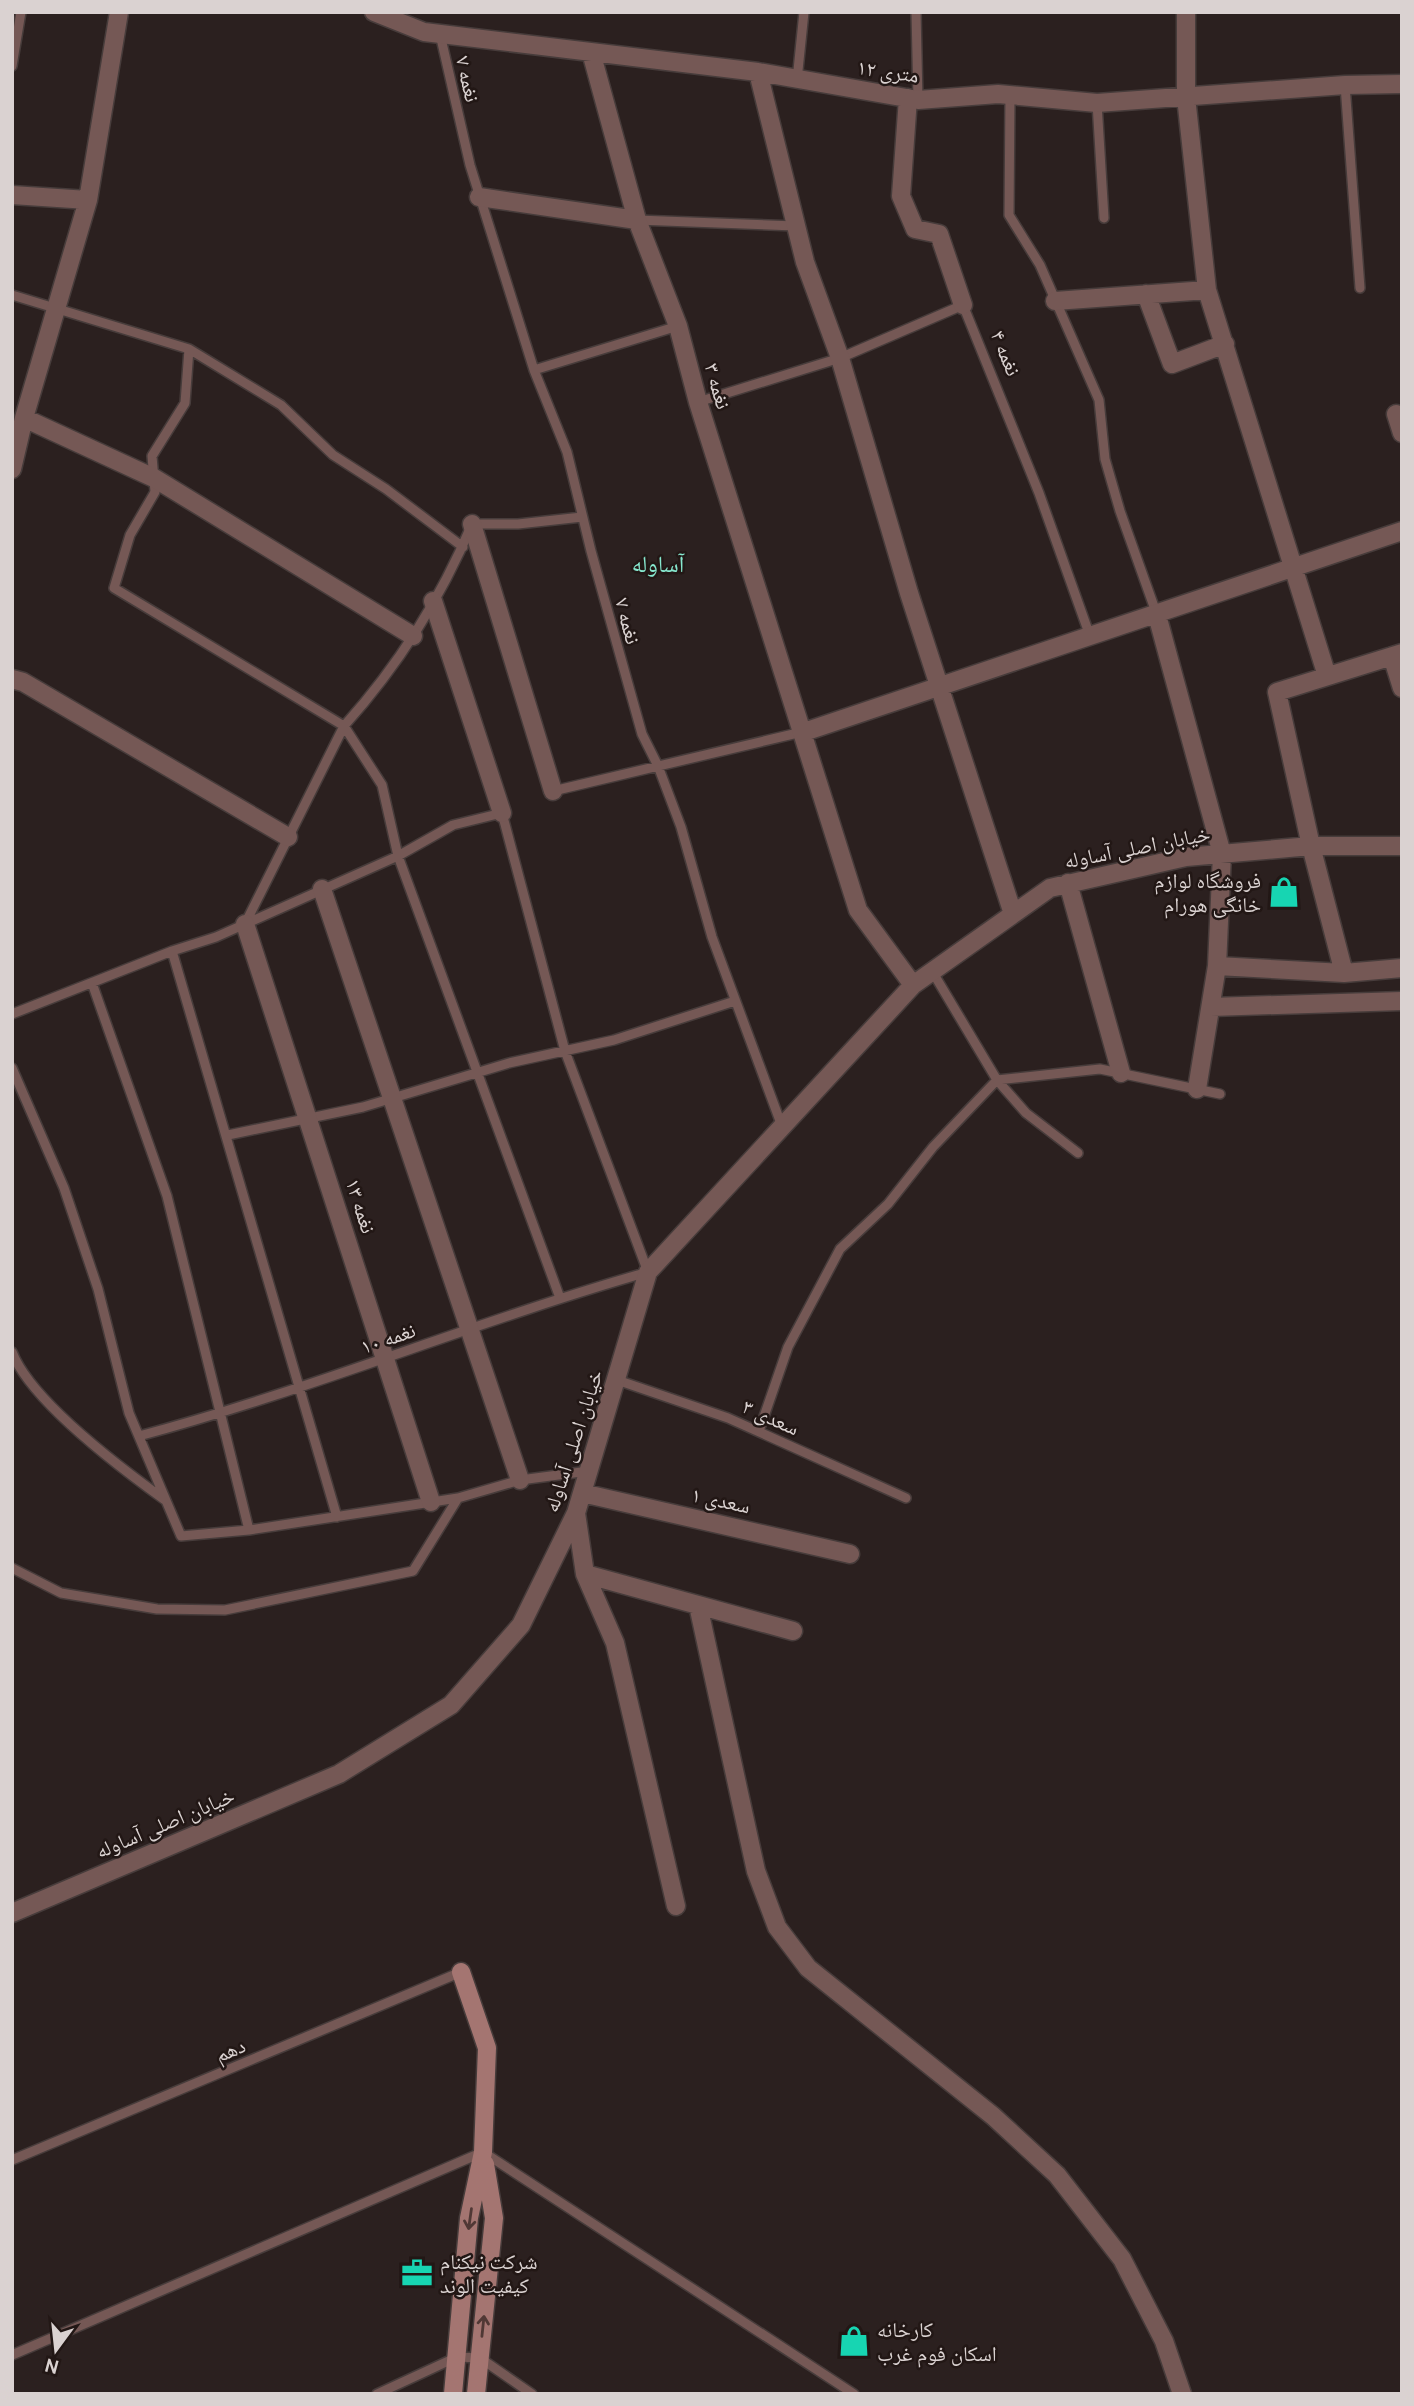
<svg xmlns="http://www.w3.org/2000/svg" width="1414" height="2406" viewBox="0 0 1414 2406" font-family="Cabin,'Noto Naskh Arabic',sans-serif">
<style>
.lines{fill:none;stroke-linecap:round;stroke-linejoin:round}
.lane-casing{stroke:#473c3b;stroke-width:12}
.street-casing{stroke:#473c3b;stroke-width:21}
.secondary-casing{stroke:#473c3b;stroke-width:21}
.lane{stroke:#755855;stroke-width:9}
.street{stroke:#755855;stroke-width:18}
.secondary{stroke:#a47571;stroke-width:18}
.oneway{stroke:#503835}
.labels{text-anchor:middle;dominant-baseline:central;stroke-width:5;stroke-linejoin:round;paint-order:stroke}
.street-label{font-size:21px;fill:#dad2d1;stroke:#221715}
.poi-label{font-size:21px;fill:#dad2d1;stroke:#221715;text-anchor:start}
.neighbourhood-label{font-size:23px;fill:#87e8cf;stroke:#221715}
</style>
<rect width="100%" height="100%" fill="#2b201f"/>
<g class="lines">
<defs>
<path id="lane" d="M916,12l2,88
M440,34l30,131 64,205 33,82 24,99 51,183 16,32 23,61 31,110 71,192
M12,66l9,-54
M797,80l7,-68
M1345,85l15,203
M1010,95l-1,120 31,50 59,135 6,59 15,52 37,104
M1097,103l7,115
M637,220l159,6
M12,295l177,54 92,56 52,50 53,34 77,58
M189,349l-4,54 -33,53 3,36 -25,43 -16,53 230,138 -99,198
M534,370l144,-44
M698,402l142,-44 123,-53 76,188 51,143
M553,791l249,-59
M92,983l75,213 82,334
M12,1014l160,-63
M12,1068l52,120 34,101 31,124 52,123 68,-6 209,-32
M228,1135l135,-28 146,-44 105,-23 121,-39
M1078,1153l-52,-40 -29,-33 103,-11 120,25
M560,1298l-162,-442 -16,-71 -38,-59c53,-59 97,-128 128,-202h46l64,-7
M12,1352c19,49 110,117 153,148
M617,1380l111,38 178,80
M759,1431l29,-84 52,-98 48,-45 45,-57 64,-67 -65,-109
M139,1436c172,-46 337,-115 509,-164l-83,-221 -63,-238 -49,12 -55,31 -182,81 -44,14 165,566
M12,1568l49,25 96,16 68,1 188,-39 45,-73 62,-18 69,-9
M12,2160l449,-188
M12,2355l471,-203 371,242
M377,2394l80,-37 23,1 52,36"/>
<path id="street" d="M374,12l50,20 334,40 160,28 80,-6 99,9 248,-18 57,-1
M1186,12v85l21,193 120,386
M591,52l46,168 41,106 20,76 160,508 55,75 137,-97 136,-31 125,-11h91
M758,72l47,190 35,96 69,235 104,321
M908,98l-7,98 14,33 24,5 24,71
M12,195l76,5
M479,197l158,23
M1146,294l26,70 53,-20
M1055,301l152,-11
M1396,414l6,19
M24,418l130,60 259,158
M12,469l12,-51 64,-218 31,-188
M472,524l81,267
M433,601l69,212
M1157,615l65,239 -5,112 -20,123
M1392,656l10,32
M12,679l11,3 265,155
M804,732l598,-201
M1068,883l53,190
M322,889l198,591
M245,924l186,578
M1217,966l127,7 58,-5
M1344,973l-33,-127 -34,-154 125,-39
M1211,1007l191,-6
M582,1493l268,61
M576,1513l9,61 30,69 61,263
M585,1574l208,57
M698,1605l58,266 21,56 31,41 185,148 64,59 65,84 42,82 18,53
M12,1913l327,-139 112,-69 70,-80 55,-112 72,-241 265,-287"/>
<path id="secondary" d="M453,2394l16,-176 14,-66 4,-104 -26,-76
M476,2394l18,-176 -9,-54"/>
</defs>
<!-- lane casing -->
<use href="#lane" class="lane-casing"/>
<!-- street casing -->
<use href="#street" class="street-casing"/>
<!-- secondary casing -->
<use href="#secondary" class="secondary-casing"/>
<!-- lane -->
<use href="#lane" class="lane"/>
<!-- street -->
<use href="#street" class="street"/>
<!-- secondary -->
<use href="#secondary" class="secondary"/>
</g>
<!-- one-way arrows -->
<defs><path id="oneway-shaft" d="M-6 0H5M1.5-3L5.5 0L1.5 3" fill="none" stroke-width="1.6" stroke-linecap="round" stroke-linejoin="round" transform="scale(1.75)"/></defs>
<g class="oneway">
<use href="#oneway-shaft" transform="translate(470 2219) rotate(98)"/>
<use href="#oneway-shaft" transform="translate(483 2326) rotate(-84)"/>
</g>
<!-- icons -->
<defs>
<symbol id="shop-bare" viewBox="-9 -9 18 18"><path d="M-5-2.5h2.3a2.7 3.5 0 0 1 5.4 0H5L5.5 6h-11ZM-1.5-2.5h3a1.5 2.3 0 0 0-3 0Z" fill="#17d5b2" stroke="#221715" stroke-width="2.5" paint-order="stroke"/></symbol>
<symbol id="office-bare" viewBox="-9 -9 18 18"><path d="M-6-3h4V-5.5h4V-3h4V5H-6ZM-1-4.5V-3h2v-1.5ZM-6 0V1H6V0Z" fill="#17d5b2" stroke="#221715" stroke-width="2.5" paint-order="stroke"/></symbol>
</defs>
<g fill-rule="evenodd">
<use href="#shop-bare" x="1262" y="870" width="44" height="44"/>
<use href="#office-bare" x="395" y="2251" width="44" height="44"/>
<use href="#shop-bare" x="832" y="2319" width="44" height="44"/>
</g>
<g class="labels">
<!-- street labels -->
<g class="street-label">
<text transform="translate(888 71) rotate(8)">۱۲ متری</text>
<text transform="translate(468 79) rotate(77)">نغمه ۷</text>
<text transform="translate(1006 353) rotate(68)">نغمه ۴</text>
<text transform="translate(718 386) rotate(74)">نغمه ۳</text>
<text transform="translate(628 621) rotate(75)">نغمه ۷</text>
<text transform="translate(1137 847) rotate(-11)">خیابان اصلی آساوله</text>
<text transform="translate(361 1206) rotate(72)">نغمه ۱۳</text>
<text transform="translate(388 1338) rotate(-19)">نغمه ۱۰</text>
<text transform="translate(771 1417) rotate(24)">سعدی ۳</text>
<text transform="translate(573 1441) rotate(-72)">خیابان اصلی آساوله</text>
<text transform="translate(721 1500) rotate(12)">سعدی ۱</text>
<text transform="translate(165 1823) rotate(-23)">خیابان اصلی آساوله</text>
<text transform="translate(230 2050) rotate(-23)">دهم</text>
</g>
<!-- poi labels -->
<g class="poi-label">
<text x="1261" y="880" text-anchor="end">فروشگاه لوازم<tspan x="1261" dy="24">خانگی هورام</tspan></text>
<text x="440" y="2261">شرکت نیکنام<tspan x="440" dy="24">کیفیت الوند</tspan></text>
<text x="877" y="2329">کارخانه<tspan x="877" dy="24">اسکان فوم غرب</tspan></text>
</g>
<!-- neighbourhood labels -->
<g class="neighbourhood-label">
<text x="658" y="564">آساوله</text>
</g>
</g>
<!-- border -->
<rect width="1414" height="2406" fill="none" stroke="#dad2d1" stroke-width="28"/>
<!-- north arrow -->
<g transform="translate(56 2350) rotate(195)" stroke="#221715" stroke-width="5" paint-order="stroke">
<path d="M0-5L12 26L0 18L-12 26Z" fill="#dad2d1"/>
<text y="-10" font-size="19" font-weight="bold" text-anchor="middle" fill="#dad2d1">N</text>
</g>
</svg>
